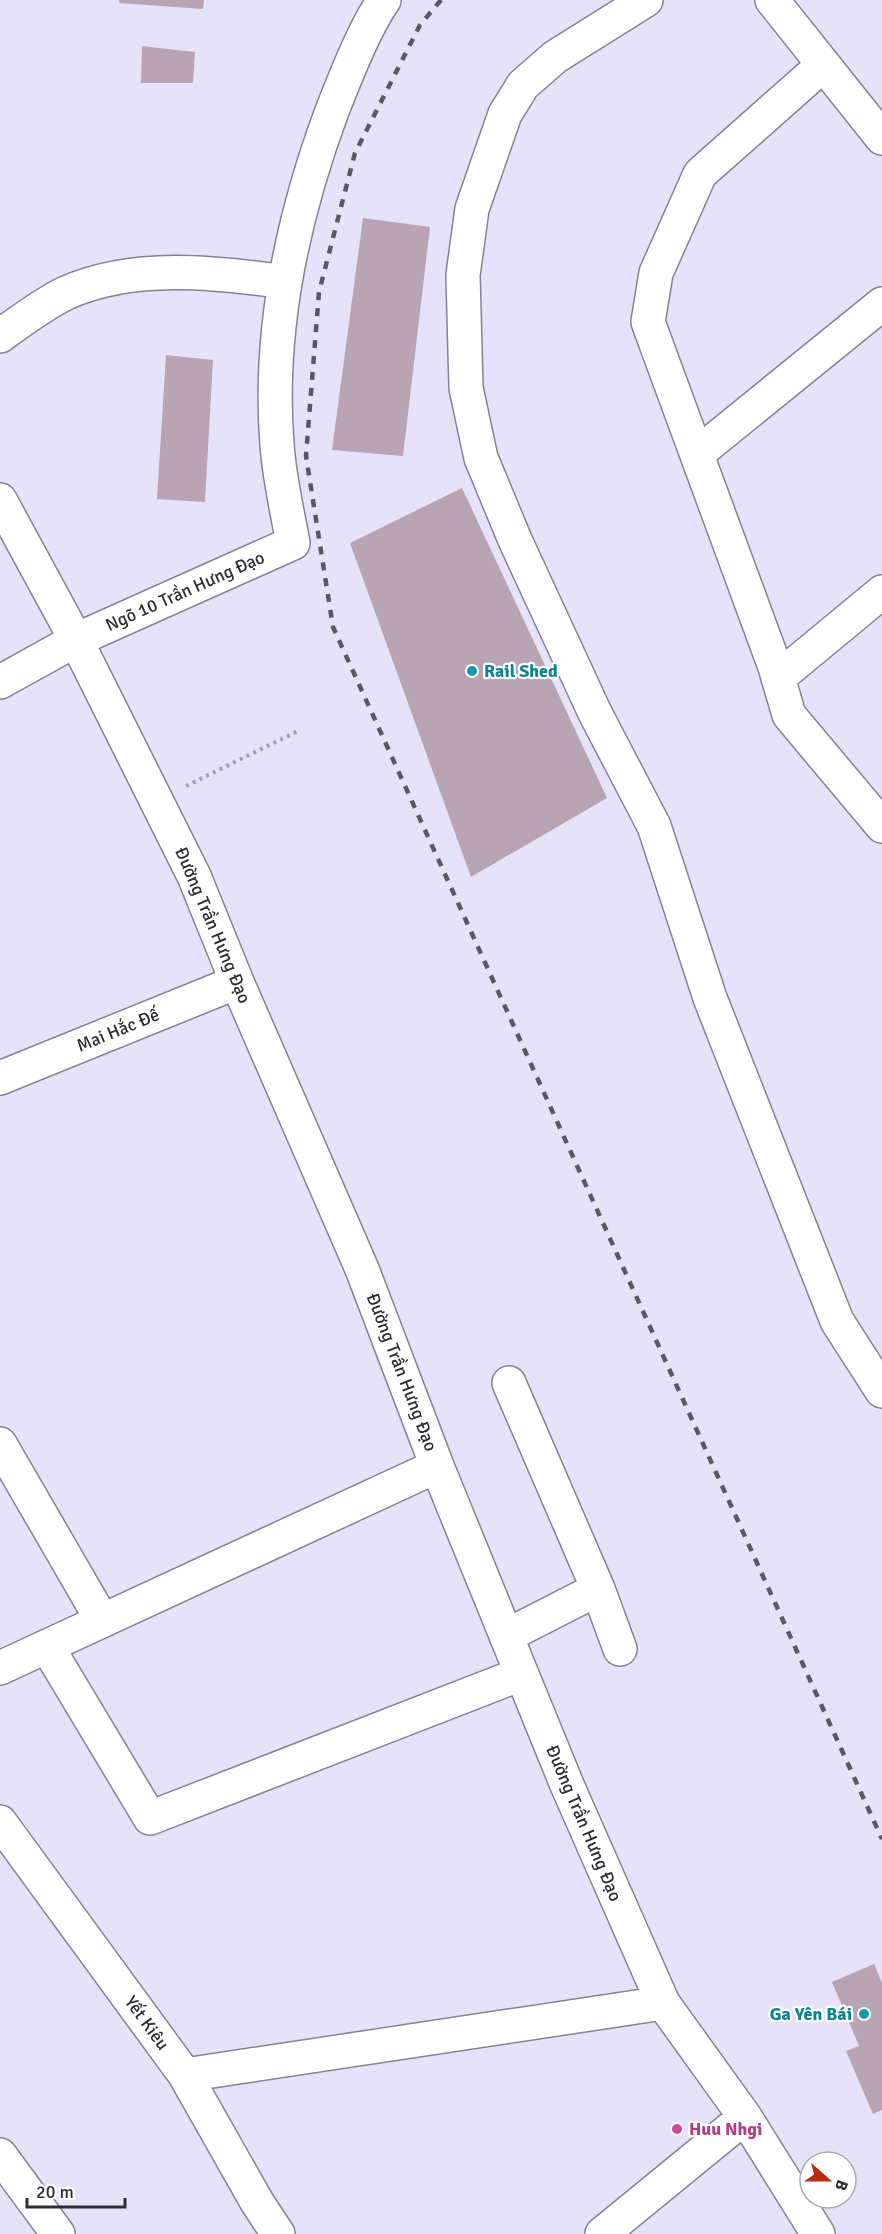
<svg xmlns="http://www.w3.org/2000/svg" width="882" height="2234" viewBox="0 0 882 2234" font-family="Signika,sans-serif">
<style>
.building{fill:#b8a4b2}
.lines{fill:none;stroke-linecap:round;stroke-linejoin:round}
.minor-casing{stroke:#858296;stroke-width:36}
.path{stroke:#a39fb1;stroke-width:4;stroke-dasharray:3 4.5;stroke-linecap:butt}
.minor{stroke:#fff;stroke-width:33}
.rail{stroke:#5a5864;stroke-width:4.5;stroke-dasharray:8 8;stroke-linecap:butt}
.culture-dot{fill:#0f9aa8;stroke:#fff;stroke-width:2}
.hotel-dot{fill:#d1479c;stroke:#fff;stroke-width:2}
.labels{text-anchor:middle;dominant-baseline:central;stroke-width:4.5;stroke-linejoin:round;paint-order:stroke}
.street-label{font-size:18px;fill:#2d2b34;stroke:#fff}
.culture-label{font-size:18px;font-weight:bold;fill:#0d838f;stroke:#fff;text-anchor:start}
.hotel-label{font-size:18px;font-weight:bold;fill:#b23c85;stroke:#fff;text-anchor:start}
</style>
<rect width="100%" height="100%" fill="#e6e2f9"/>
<!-- building -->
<path class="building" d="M119,0h85l-1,9 -84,-6z
M142,46l53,6 -2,31h-52z
M363,218l67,9 -27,229 -71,-6z
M166,355l47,5 -8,142 -48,-3z
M462,488l145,310 -136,79 -121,-334z
M874,1964l8,19v127l-9,4 -27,-63 13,-5 -27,-64z"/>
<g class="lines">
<defs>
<path id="minor" d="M646,0l-91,57 -32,28 -18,29 -33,95 -9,66 3,113 15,70 34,82 80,173 59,113 56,172 127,323 45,70
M772,0l110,138
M822,66l-122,108 -44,99 -8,49 127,345 14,48 93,111
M0,336c21,-15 43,-32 66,-43 67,-30 149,-21 219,-11
M697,454l185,-150
M0,500l76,140 118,236 43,106 125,287 75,197 130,319 96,218 82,114 73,117
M778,678l104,-86
M0,682l76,-42 217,-97c-6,-33 -14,-66 -16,-99 -9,-113 16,-228 55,-333 13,-33 32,-82 52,-111
M0,1078l237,-96
M509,1383l89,206 22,60
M0,1444l102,176
M506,1636l92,-47
M48,1648l102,170 371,-144
M0,1668l437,-202
M0,1822l185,253 72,127 21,32
M185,2075l478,-72
M0,2155l58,79
M602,2234l143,-117"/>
</defs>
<!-- minor casing -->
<use href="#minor" class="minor-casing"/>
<!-- path -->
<path class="path" d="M186,786l112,-55"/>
<!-- minor -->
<use href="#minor" class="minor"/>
<!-- rail -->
<path class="rail" d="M441,0l-21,25 -65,128 -36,139 -13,164 27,171 549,1212"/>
</g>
<!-- markers -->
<g class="culture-dot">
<circle cx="472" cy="671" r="6"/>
<circle cx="864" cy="2014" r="6"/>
</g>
<circle class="hotel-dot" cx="677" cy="2129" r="6"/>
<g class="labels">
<!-- street labels -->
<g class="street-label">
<text transform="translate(185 591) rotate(-24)">Ngõ 10 Trần Hưng Đạo</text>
<text transform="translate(213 925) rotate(67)">Đường Trần Hưng Đạo</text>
<text transform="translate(118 1030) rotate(-22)">Mai Hắc Đế</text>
<text transform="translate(402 1372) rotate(69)">Đường Trần Hưng Đạo</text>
<text transform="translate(584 1823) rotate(67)">Đường Trần Hưng Đạo</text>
<text transform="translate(147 2023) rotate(54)">Yết Kiêu</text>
</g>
<!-- culture labels -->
<g class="culture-label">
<text x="484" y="671">Rail Shed</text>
<text x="852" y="2014" text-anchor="end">Ga Yên Bái</text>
</g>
<!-- hotel labels -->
<g class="hotel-label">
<text x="689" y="2129">Huu Nhgi</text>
</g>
</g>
<!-- north arrow -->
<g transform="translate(828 2180) rotate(111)"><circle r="28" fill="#ffffff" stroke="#abaaae" stroke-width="1.5"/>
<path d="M0-4.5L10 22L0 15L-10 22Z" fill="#b82d10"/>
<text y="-9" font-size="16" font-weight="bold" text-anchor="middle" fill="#2d2b34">B</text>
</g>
<!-- scale -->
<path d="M27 2198v9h98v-9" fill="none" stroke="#2d2b34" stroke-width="3"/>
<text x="36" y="2198" font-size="18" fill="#2d2b34" stroke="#ffffff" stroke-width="4.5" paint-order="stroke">20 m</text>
</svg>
